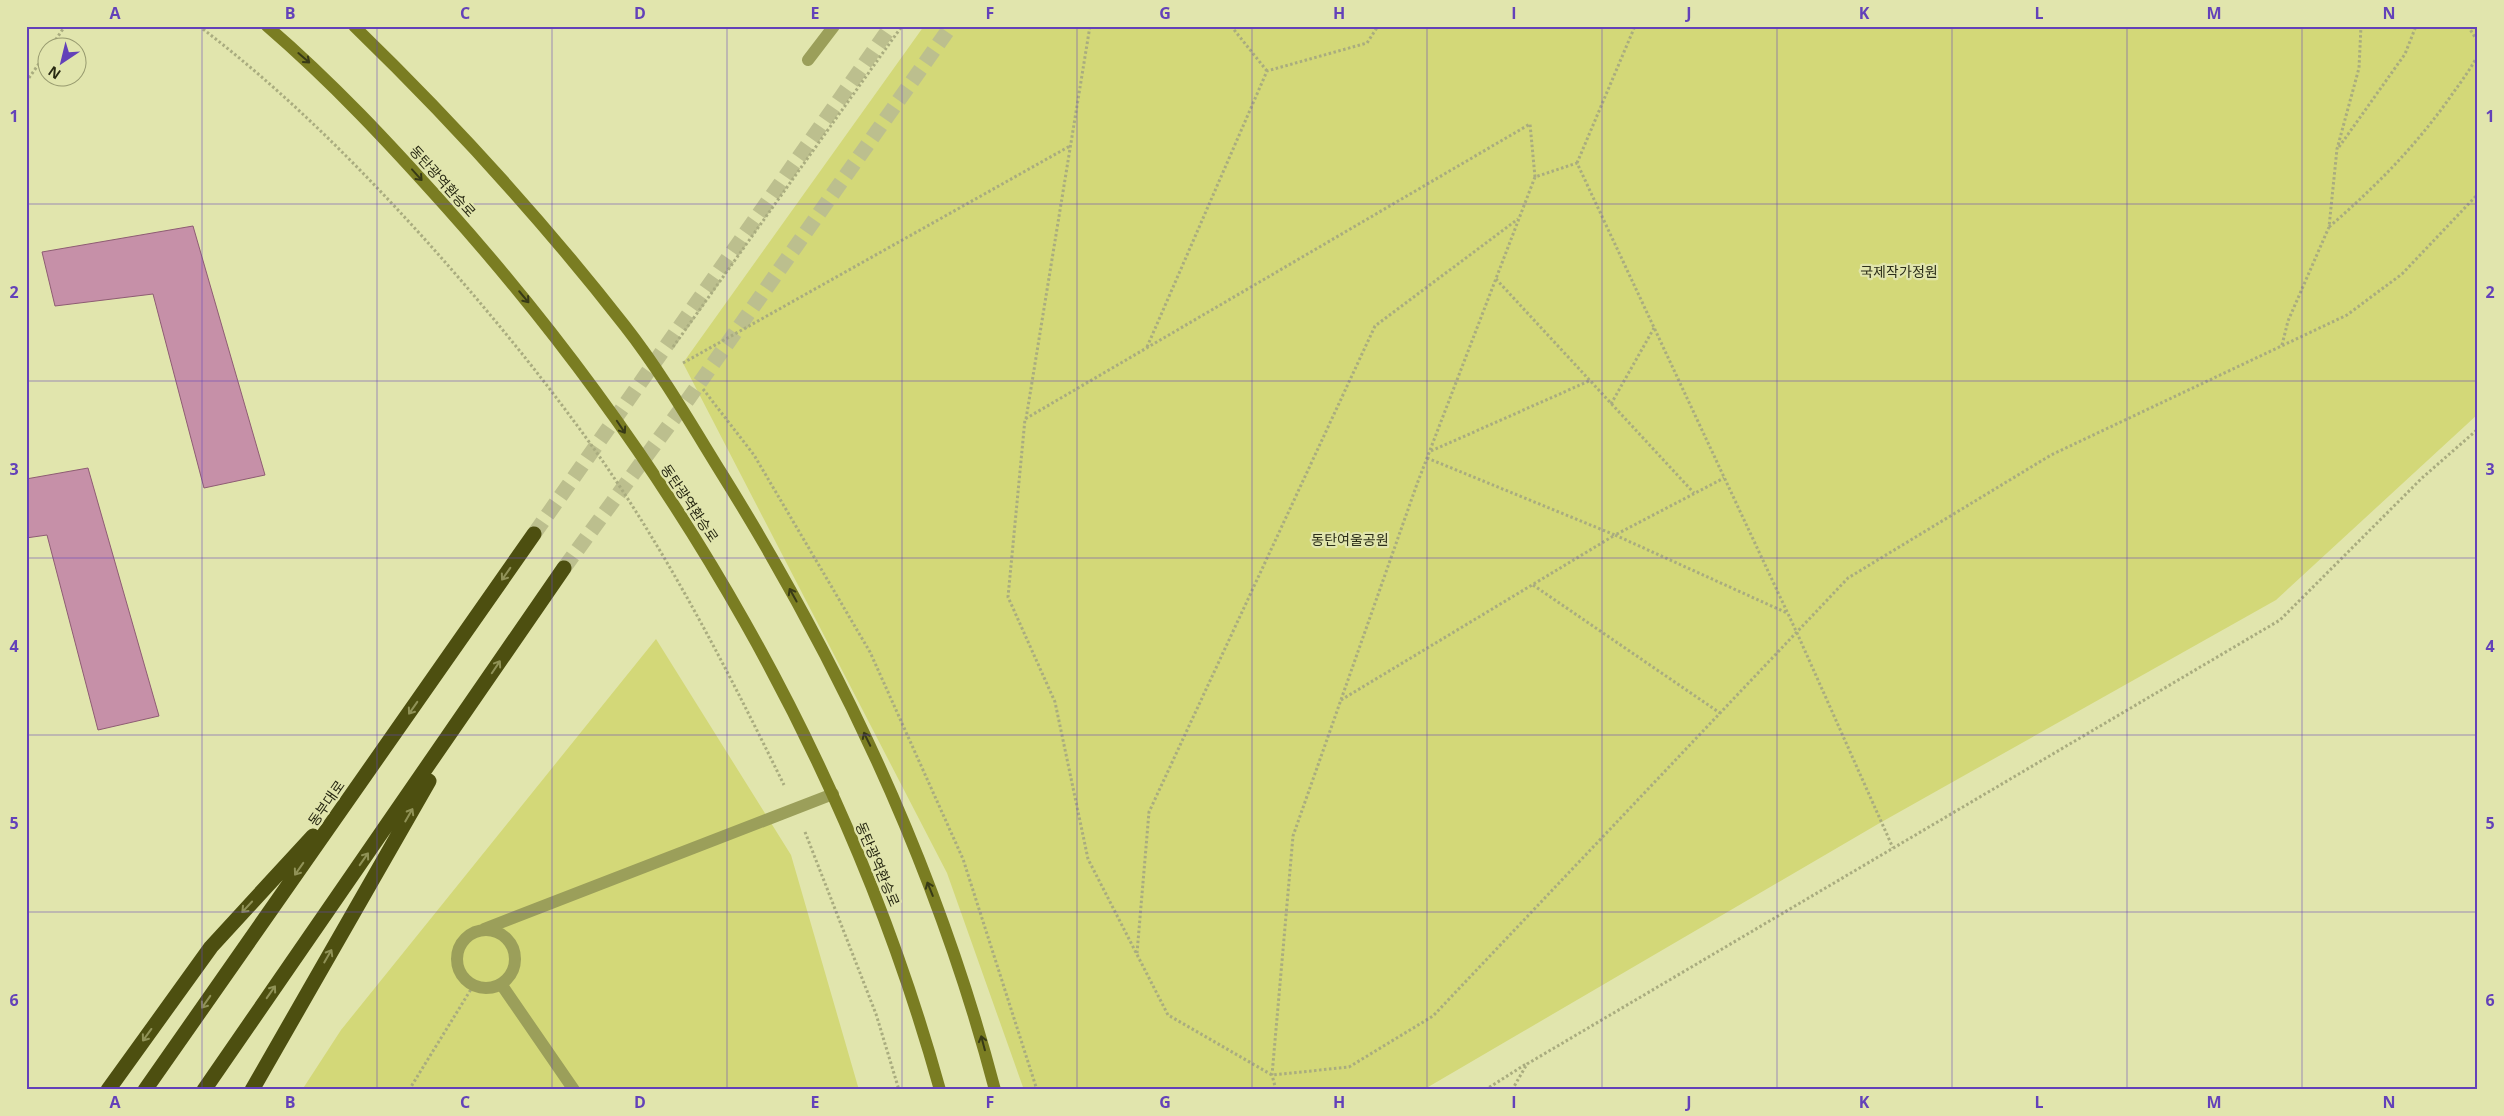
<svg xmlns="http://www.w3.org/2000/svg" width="2504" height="1116" viewBox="0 0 2504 1116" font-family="'Open Sans','Noto Sans KR',sans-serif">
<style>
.green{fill:#d3d878}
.building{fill:#c690a8;stroke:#8e5c73}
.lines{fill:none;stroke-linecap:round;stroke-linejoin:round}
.highway-tunnel{stroke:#bcbf8e;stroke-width:15;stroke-dasharray:15 8;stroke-linecap:butt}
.path{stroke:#a9ac7f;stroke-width:3;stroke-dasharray:2.5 2.5;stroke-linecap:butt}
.lane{stroke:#9b9f5a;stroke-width:12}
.secondary{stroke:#7a7d22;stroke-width:12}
.highway{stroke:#4d4f10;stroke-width:15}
.oneway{stroke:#383a16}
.oneway2{stroke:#909257}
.grid{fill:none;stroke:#6341b9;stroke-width:1;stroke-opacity:0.55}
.labels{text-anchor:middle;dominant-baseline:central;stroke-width:4.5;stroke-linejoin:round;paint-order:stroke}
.street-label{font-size:14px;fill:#282913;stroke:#e1e5ad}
.park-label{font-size:14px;fill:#2c2e19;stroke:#e1e5ad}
.neatline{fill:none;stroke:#6341b9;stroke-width:2}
.grid-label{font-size:16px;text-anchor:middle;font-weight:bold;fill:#6341b9}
</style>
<rect width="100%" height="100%" fill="#e1e5ad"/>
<!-- green -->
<path class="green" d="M924,26h1554v388l-202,186 -398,224 -455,266h-399l-77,-217 -264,-510z
M656,639l135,216 68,235h-557l39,-60z"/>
<!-- building -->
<path class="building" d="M193,226l72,249 -61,13 -51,-194 -98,12 -13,-54z
M88,468l71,248 -61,14 -51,-195 -21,3v-59z"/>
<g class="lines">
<!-- highway-tunnel -->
<path class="highway-tunnel" d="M534,534l357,-508
M564,568l125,-170 262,-372"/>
<!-- path -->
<path class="path" d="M199,26c88,67 166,146 239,228 59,67 115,136 166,209 70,102 126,212 180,322
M1231,26l36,45
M2468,26l10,16
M50,48l15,-22
M26,82l22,-31
M2339,147l66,-93 11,-28
M1577,163l58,-137
M1535,177l-5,-53 -505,295 -17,178 47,105 33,157 80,156 104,60 77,-8 84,-51 415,-438 203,-123 296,-140 55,-41 76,-80
M2329,227c45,-39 82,-76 117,-124 11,-16 23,-31 32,-48
M1496,279l198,214
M2282,345l6,-24 41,-94 8,-78 22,-81 2,-42
M673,347l229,-321
M1147,347l120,-276 100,-28 11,-17
M683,363l387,-217
M703,389l51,66 116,197 93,207 74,231
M1611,404l43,-76
M1026,419l64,-393
M1431,451l158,-70
M1427,458l188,77 109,-57
M1533,585l187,128
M1341,700l274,-165 172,78
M805,832l71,182 23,76
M1137,953l12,-141 226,-486 143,-107
M409,1090l64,-104
M1276,1090l-4,-15 21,-239 124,-352 118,-307 42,-14 220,470 96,215
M1485,1090l41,-26
M1512,1090l15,-26 753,-444 142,-142 56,-49"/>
<!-- lane -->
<path class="lane" d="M808,60l26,-34
M484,929l349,-135
M457 959a29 29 0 1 1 58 0a29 29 0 1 1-58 0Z
M501,984l73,106"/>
<!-- secondary -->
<path class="secondary" d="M267,26c65,56 123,118 180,182 226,253 402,554 493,882
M354,26c96,93 189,195 271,300 36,46 66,98 97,148 119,191 216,398 273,616"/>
<!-- highway -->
<path class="highway" d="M108,1090l103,-143 102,-111
M145,1090l389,-556
M204,1090l360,-522
M252,1090l177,-309"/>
</g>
<!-- one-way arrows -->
<defs><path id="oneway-shaft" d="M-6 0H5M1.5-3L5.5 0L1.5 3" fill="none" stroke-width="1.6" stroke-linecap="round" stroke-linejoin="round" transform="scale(1.25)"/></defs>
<g class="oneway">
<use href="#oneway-shaft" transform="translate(304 58) rotate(41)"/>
<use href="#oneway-shaft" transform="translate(417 175) rotate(48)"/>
<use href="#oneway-shaft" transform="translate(524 297) rotate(50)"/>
<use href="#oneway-shaft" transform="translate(621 427) rotate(56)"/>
<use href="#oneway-shaft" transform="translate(793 595) rotate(-119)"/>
<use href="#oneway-shaft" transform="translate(867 739) rotate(-116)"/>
<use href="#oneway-shaft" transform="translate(930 889) rotate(-112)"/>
<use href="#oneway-shaft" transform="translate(983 1043) rotate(-105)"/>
</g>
<g class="oneway2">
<use href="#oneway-shaft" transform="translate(506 574) rotate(125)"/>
<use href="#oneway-shaft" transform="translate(496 667) rotate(-56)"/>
<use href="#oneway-shaft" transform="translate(413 708) rotate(125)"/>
<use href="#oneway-shaft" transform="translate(409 815) rotate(-60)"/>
<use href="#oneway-shaft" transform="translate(364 859) rotate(-55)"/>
<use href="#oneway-shaft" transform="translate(299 869) rotate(125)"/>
<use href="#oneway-shaft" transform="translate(247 907) rotate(133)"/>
<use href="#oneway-shaft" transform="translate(328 956) rotate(-60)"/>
<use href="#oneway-shaft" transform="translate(271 992) rotate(-55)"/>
<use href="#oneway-shaft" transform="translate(206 1002) rotate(125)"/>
<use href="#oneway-shaft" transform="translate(147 1035) rotate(126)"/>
</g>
<!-- grid -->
<path class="grid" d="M202,26v1064M377,26v1064M552,26v1064M727,26v1064M902,26v1064M1077,26v1064M1252,26v1064M1427,26v1064M1602,26v1064M1777,26v1064M1952,26v1064M2127,26v1064M2302,26v1064M26,204h2452M26,381h2452M26,558h2452M26,735h2452M26,912h2452"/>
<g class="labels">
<!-- street labels -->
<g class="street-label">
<text transform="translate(443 181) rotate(48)">동탄광역환승로</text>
<text transform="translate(690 503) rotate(56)">동탄광역환승로</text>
<text transform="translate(326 803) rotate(-55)">동부대로</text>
<text transform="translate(878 864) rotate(67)">동탄광역환승로</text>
</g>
<!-- park labels -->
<g class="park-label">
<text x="1899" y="271">국제작가정원</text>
<text x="1350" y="539">동탄여울공원</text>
</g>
</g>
<!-- border -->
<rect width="2504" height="1116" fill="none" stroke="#e1e5ad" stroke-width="55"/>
<!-- north arrow -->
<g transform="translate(62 62) rotate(215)"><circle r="24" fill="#e1e5ad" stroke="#979a6f"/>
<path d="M0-4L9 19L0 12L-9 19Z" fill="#6341b9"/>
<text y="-8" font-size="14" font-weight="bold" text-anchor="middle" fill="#282913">N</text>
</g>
<rect x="28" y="28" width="2448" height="1060" class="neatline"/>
<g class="grid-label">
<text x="115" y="19">A</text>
<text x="290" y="19">B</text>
<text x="465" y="19">C</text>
<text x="640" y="19">D</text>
<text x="815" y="19">E</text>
<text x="990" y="19">F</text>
<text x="1165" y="19">G</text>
<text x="1339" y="19">H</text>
<text x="1514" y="19">I</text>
<text x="1689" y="19">J</text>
<text x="1864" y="19">K</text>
<text x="2039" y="19">L</text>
<text x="2214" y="19">M</text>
<text x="2389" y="19">N</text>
<text x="14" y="122">1</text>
<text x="2490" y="122">1</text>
<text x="14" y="298">2</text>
<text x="2490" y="298">2</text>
<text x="14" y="475">3</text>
<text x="2490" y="475">3</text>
<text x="14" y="652">4</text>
<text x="2490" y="652">4</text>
<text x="14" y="829">5</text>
<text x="2490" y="829">5</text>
<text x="14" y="1006">6</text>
<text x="2490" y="1006">6</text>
<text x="115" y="1108">A</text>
<text x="290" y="1108">B</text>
<text x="465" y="1108">C</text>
<text x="640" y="1108">D</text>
<text x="815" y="1108">E</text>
<text x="990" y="1108">F</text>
<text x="1165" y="1108">G</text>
<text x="1339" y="1108">H</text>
<text x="1514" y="1108">I</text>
<text x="1689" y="1108">J</text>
<text x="1864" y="1108">K</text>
<text x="2039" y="1108">L</text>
<text x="2214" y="1108">M</text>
<text x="2389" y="1108">N</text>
</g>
</svg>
